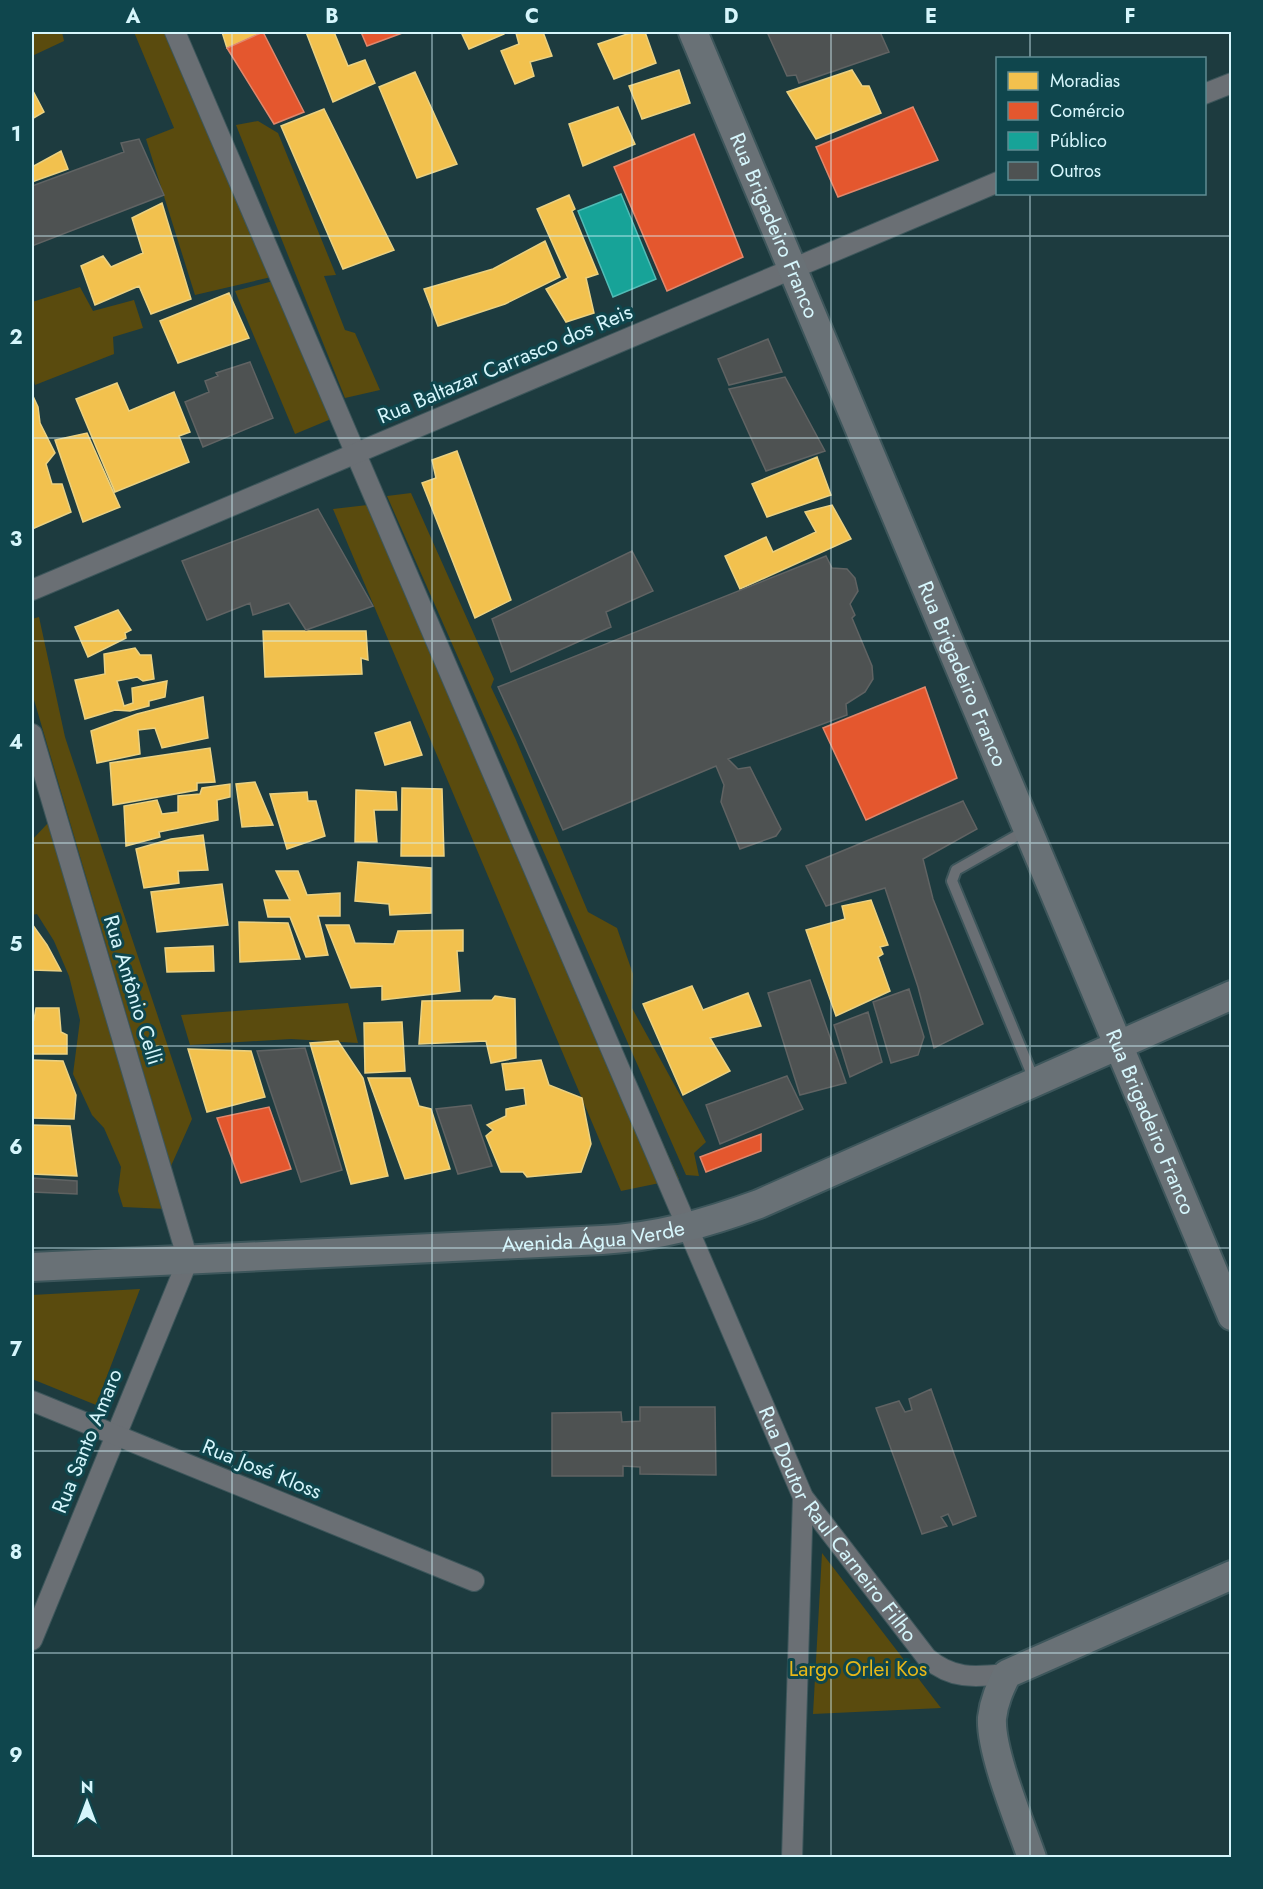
<svg xmlns="http://www.w3.org/2000/svg" width="1263" height="1889" viewBox="0 0 1263 1889" font-family="Jost,sans-serif">
<style>
.green{fill:#5a4b0e}
.homes{fill:#f2c14e;stroke:#ead182;stroke-width:1.5}
.shops{fill:#e4572e;stroke:#e0876c;stroke-width:1.5}
.public{fill:#17a398;stroke:#50bcb6;stroke-width:1.5}
.building{fill:#4e5252;stroke:#606363;stroke-width:1.5}
.lines{fill:none;stroke-linecap:round;stroke-linejoin:round}
.lane-casing{stroke:#3d565b;stroke-width:14}
.street-casing{stroke:#3d565b;stroke-width:22}
.secondary-casing{stroke:#3d565b;stroke-width:32}
.lane{stroke:#6a6f74;stroke-width:10}
.street{stroke:#6a6f74;stroke-width:20}
.secondary{stroke:#697176;stroke-width:28}
.grid{fill:none;stroke:#d6f6fc;stroke-width:1.5;stroke-opacity:0.55}
.labels{text-anchor:middle;dominant-baseline:central;stroke-width:6;stroke-linejoin:round;paint-order:stroke}
.street-label{font-size:21px;fill:#d6f6fc;stroke:#0f464d}
.park-label{font-size:21px;fill:#e7b819;stroke:#0f464d}
.neatline{fill:none;stroke:#d6f6fc;stroke-width:2}
.grid-label{font-size:20px;text-anchor:middle;font-weight:bold;fill:#d6f6fc}
</style>
<rect width="100%" height="100%" fill="#1d3b3f"/>
<!-- green -->
<path class="green" d="M32,32h30l2,9 -32,15z
M134,32h44l102,243 -85,20 -49,-156 28,-11z
M258,121l20,12 58,142 -12,1 21,54 10,3 25,57 -35,8 -109,-273z
M281,279l55,138 -41,17 -60,-143z
M80,287l13,24 41,-11 9,28 -30,9 1,17 -79,31 -3,-13v-70z
M411,493l83,186 -3,8 25,53 72,172 29,16 16,46 -1,34 74,134 -12,11 5,23 -13,-1 -299,-679z
M376,504l303,675 -58,12 -288,-682z
M39,617l26,120 127,382 -21,47 -139,-473v-74z
M48,823l61,188 58,198 -44,-2 -5,-16 3,-24 -17,-39 -12,-13 -19,-41 7,-54 -11,-44 -15,-35 -17,-27 -5,1v-75z
M348,1003l10,40 -67,-4 -101,6 -9,-30z
M140,1289l-44,116 -64,-26v-84z
M822,1553l119,155 -128,6z"/>
<!-- homes -->
<path class="homes" d="M222,32h41l-36,16z
M306,32h28l14,34 17,-6 10,23 -42,19z
M461,32h43v2l-35,15z
M522,32h21l9,24 -22,6 4,14 -19,8 -14,-33 18,-7 -3,-11z
M633,32h12l11,31 -42,16 -16,-35z
M679,70l11,33 -48,16 -13,-33z
M852,70l10,16h7l12,27 -65,26 -29,-47z
M415,72l42,92 -40,14 -38,-91z
M32,89l12,23 -12,7z
M618,107l17,37 -52,22 -14,-42z
M324,109l70,141 -51,19 -62,-143z
M61,151l7,18 -36,13v-15z
M569,195l6,14 -3,2 26,63 -12,4 8,35 -28,9 -20,-33 22,-11 -31,-69z
M162,203l29,96 -40,15 -12,-28 -44,19 -14,-39 22,-10 8,11 32,-14 -11,-35z
M545,241l15,36 -55,27 -67,22 -14,-37 69,-20z
M229,293l20,45 -71,25 -18,-42z
M117,383l12,28 45,-19 16,40 -11,4 10,26 -74,30 -39,-93z
M32,394l6,13 2,16 15,30 -9,11 6,20h10l9,28 -39,17z
M87,433l33,74 -37,15 -28,-82z
M457,451l54,149 -36,18 -53,-135 14,-5 -4,-18z
M817,457l14,38 -64,22 -15,-33z
M832,505l19,34 -111,50 -15,-33 41,-19 7,15 43,-20 -11,-20z
M118,610l13,20 -6,3 1,5 -38,19 -13,-30z
M263,631h103l2,29 -7,-2 1,16 -97,3z
M135,648l5,7h11l3,24 -11,2 -6,-4 -20,4 7,25 9,-3 -1,-15 35,-7 -2,16 -16,4v5l-19,5 -15,-1 -30,9 -10,-39 30,-6 -1,-20z
M203,697l5,41 -46,10 -7,-20 -17,2 2,24 -43,9 -6,-32 46,-17z
M410,722l12,33 -37,10 -10,-32z
M210,748l5,34 -18,1v7l-84,15 -3,-42z
M255,782l18,43 -31,2 -6,-43z
M230,784v13l-13,3 1,20 -59,12 1,5 -34,9 -2,-40 33,-6 5,14 16,-2v-16l22,-2 2,-6z
M402,788l40,1 2,67h-43z
M356,790l40,2 1,18h-23l3,32h-22z
M307,792l1,9h8l9,35 -38,13 -17,-55z
M203,835l5,35 -30,1 1,12 -35,5 -8,-39 35,-10z
M358,862l73,6v45l-41,2 -1,-11 -34,-3z
M276,871h22l9,24 33,-2v23h-22l10,39 -22,2 -16,-40h-22l-4,-17h26z
M222,884l6,41 -71,7 -6,-40z
M871,900l17,45 -8,2 3,7 -5,3 12,34 -54,25 -30,-86 39,-11 -3,-13z
M239,922l49,1 12,36 -60,3z
M32,924l15,21 14,26 -29,-1z
M326,925h23l6,18 39,1 4,-13 65,-1v21h-6l3,40 -78,9v-14l-31,2z
M213,946l1,25 -47,1 -2,-24z
M692,986l11,24 45,-17 13,33 -51,12 20,33 -47,24 -40,-91z
M495,996l20,3 1,59 -25,5 -5,-22 -67,3 3,-43 70,-1z
M36,1008h23l2,24 6,3v19h-35v-34h2z
M402,1022l3,49 -40,2 -1,-50z
M338,1041l25,37 25,98 -37,8 -41,-141z
M188,1049l63,2 14,46 -58,15z
M32,1060l31,1 13,34 -2,24 -42,-1z
M541,1060l8,25 33,13 9,46 -10,28 -54,5 -4,-5h-22l-15,-36 7,-6 -6,-5 19,-9v-7l20,-4 -2,-17 -18,2 -4,-26z
M368,1078h42l9,28 12,3 19,60 -45,10z
M32,1125l38,1 7,50 -45,-2z"/>
<!-- shops -->
<path class="shops" d="M263,32l41,80 -30,12 -47,-76z
M361,32h44l-38,14z
M913,107l25,53 -100,37 -22,-50z
M694,134l49,123 -76,34 -53,-124z
M925,687l32,91 -91,42 -43,-92z
M269,1107l22,62 -50,14 -24,-65z
M761,1134v17l-55,21 -6,-15z"/>
<!-- public -->
<path class="public" d="M621,194l35,85 -43,18 -35,-86z"/>
<!-- building -->
<path class="building" d="M775,32h105l9,20 -90,31 -3,-8 -9,1 -19,-42z
M139,139l25,56 -132,51v-60l92,-34 -3,-9z
M768,339l14,33 -53,13 -11,-26z
M250,362l23,56 -70,29 -18,-45 24,-10 -4,-11 13,-5 -2,-3z
M785,377l40,74 -59,20 -37,-82z
M318,509l55,97 -67,24 -17,-27 -36,12 -3,-12 -43,17 -25,-59z
M632,551l21,40 -47,21 5,15 -100,45 -19,-53z
M826,556l6,12 15,1 8,9 3,13 -8,13 5,11 -3,3 20,48 1,13 -8,13 -19,12 1,11 -119,44 10,10 12,-2 31,62 -5,7 -36,13 -19,-47 3,-17 -8,-19 -153,64 -65,-143z
M963,801l14,28 -54,30 10,40 50,125 -49,24 -16,-61 -33,-99 -59,18 -20,-40z
M810,980l36,103 -46,12 -32,-102z
M909,989l15,48 -6,18 -27,8 -18,-61z
M868,1012l14,50 -32,15 -16,-52z
M305,1048l37,122 -41,12 -44,-131z
M787,1076l16,33 -83,35 -14,-39z
M471,1105l21,61 -34,8 -22,-65z
M32,1178l45,3v13l-45,-2z
M931,1389l45,127 -23,9 -5,-11 -7,3 6,9 -25,8 -46,-126 23,-7 6,11 7,-2 -3,-11z
M640,1407h75l1,68 -76,-1v-7l-17,-1v10h-71v-63l69,-1 1,10 18,-1z"/>
<g class="lines">
<defs>
<path id="lane" d="M1027,830l-71,40 -4,11 83,201"/>
<g id="street">
<path id="s1" d="M175,32l628,1465 124,161c26,22 48,19 80,16"/>
<path d="M1204,94l28,-11"/>
<path d="M32,590l966,-408"/>
<path d="M32,734l156,526 -156,380"/>
<path d="M32,1401l442,180"/>
<path d="M792,1858l11,-361"/>
</g>
<g id="secondary">
<path id="s2" d="M693,32l539,1284"/>
<path id="s3" d="M32,1267l570,-27c56,-3 105,-17 157,-36l473,-209"/>
<path d="M1032,1858c-12,-35 -42,-107 -40,-140 2,-17 8,-30 15,-44l225,-99"/>
</g>
</defs>
<!-- lane casing -->
<use href="#lane" class="lane-casing"/>
<!-- street casing -->
<use href="#street" class="street-casing"/>
<!-- secondary casing -->
<use href="#secondary" class="secondary-casing"/>
<!-- lane -->
<use href="#lane" class="lane"/>
<!-- street -->
<use href="#street" class="street"/>
<!-- secondary -->
<use href="#secondary" class="secondary"/>
</g>
<!-- grid -->
<path class="grid" d="M232,32v1826M432,32v1826M632,32v1826M831,32v1826M1030,32v26M1030,194v1664M32,236h1200M32,438h1200M32,641h1200M32,843h1200M32,1046h1200M32,1248h1200M32,1451h1200M32,1653h1200"/>
<g class="labels">
<!-- street labels -->
<g class="street-label">
<text stroke="none"><textPath href="#s2" startOffset="210">Rua Brigadeiro Franco</textPath></text>
<text transform="translate(505 364) rotate(-23)">Rua Baltazar Carrasco dos Reis</text>
<text stroke="none"><textPath href="#s2" startOffset="696">Rua Brigadeiro Franco</textPath></text>
<text transform="translate(133 990) rotate(73)">Rua Antônio Celli</text>
<text stroke="none"><textPath href="#s2" startOffset="1182">Rua Brigadeiro Franco</textPath></text>
<text stroke="none"><textPath href="#s3" startOffset="562">Avenida Água Verde</textPath></text>
<text transform="translate(87 1441) rotate(-68)">Rua Santo Amaro</text>
<text transform="translate(262 1469) rotate(22)">Rua José Kloss</text>
<text stroke="none"><textPath href="#s1" startOffset="1635">Rua Doutor Raul Carneiro Filho</textPath></text>
</g>
<!-- park labels -->
<g class="park-label">
<text x="858" y="1669">Largo Orlei Kos</text>
</g>
</g>
<!-- border -->
<rect width="1263" height="1889" fill="none" stroke="#0f464d" stroke-width="66"/>
<!-- legend -->
<rect x="996" y="57" width="210" height="138" fill="#0f464d" stroke="#5f8c93" stroke-width="1.5"/>
<rect x="1008" y="72" width="30" height="18" fill="#f2c14e" stroke="#5f8c93" stroke-width="1.5"/>
<text x="1050" y="87" font-size="18" fill="#d6f6fc">Moradias</text>
<rect x="1008" y="102" width="30" height="18" fill="#e4572e" stroke="#5f8c93" stroke-width="1.5"/>
<text x="1050" y="117" font-size="18" fill="#d6f6fc">Comércio</text>
<rect x="1008" y="132" width="30" height="18" fill="#17a398" stroke="#5f8c93" stroke-width="1.5"/>
<text x="1050" y="147" font-size="18" fill="#d6f6fc">Público</text>
<rect x="1008" y="162" width="30" height="18" fill="#4e5252" stroke="#5f8c93" stroke-width="1.5"/>
<text x="1050" y="177" font-size="18" fill="#d6f6fc">Outros</text>
<!-- north arrow -->
<g transform="translate(87 1802)" stroke="#0f464d" stroke-width="4.5" paint-order="stroke">
<path d="M0-4.5L10 22L0 15L-10 22Z" fill="#d6f6fc"/>
<text y="-9" font-size="16" font-weight="bold" text-anchor="middle" fill="#d6f6fc">N</text>
</g>
<rect x="33" y="33" width="1197" height="1823" class="neatline"/>
<g class="grid-label">
<text x="133" y="23">A</text>
<text x="332" y="23">B</text>
<text x="532" y="23">C</text>
<text x="731" y="23">D</text>
<text x="931" y="23">E</text>
<text x="1130" y="23">F</text>
<text x="16" y="141">1</text>
<text x="16" y="344">2</text>
<text x="16" y="546">3</text>
<text x="16" y="749">4</text>
<text x="16" y="951">5</text>
<text x="16" y="1154">6</text>
<text x="16" y="1356">7</text>
<text x="16" y="1559">8</text>
<text x="16" y="1762">9</text>
</g>
</svg>
